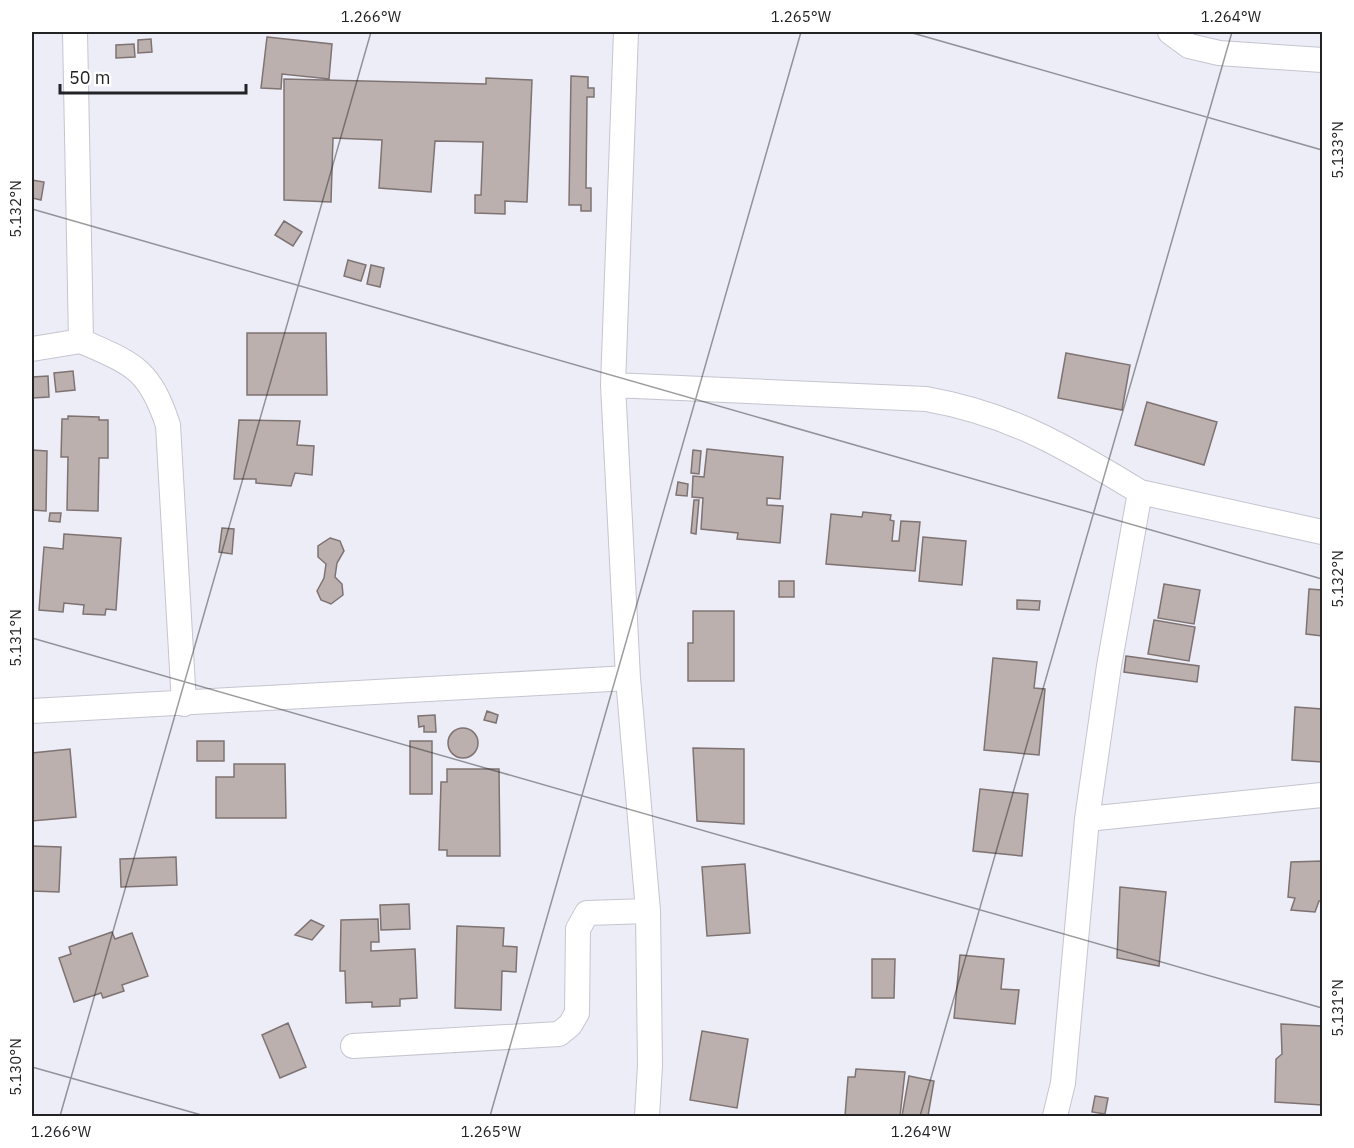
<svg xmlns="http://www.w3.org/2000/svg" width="1354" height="1148" viewBox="0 0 1354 1148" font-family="'IBM Plex Sans',sans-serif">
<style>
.building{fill:#bcb0af;stroke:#7e7372;stroke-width:1.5}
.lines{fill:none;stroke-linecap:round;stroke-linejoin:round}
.minor-casing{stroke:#c5c5d0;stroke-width:26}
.minor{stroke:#fff;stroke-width:24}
.ticks{fill:none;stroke:#232326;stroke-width:1.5;stroke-opacity:0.45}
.neatline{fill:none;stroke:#232326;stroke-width:2}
.ticks-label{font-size:15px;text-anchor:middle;fill:#232326}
</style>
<rect width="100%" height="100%" fill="#ededf7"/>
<!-- building -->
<path class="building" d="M267,37l65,7 -3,35 -47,-5 -1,15 -20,-1z
M151,39l1,13 -14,1v-13z
M134,44l1,13 -19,1v-13z
M571,76l17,1v11h6v9h-7l-1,91h5v23h-10v-6h-12z
M486,78l46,2 -5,122 -22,-1v13l-30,-1v-18h6l2,-53 -48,-1 -4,51 -52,-4 3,-48 -49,-2 -2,64 -47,-2v-121l202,5z
M32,180l12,2 -3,18 -9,-2z
M284,221l18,11 -9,14 -18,-11z
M348,260l18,5 -5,16 -17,-5z
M371,265l13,3 -4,19 -13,-3z
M247,333h79l1,62h-80z
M1066,353l64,12 -8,45 -64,-12z
M73,371l2,19 -19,2 -2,-19z
M48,376l1,21 -17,1v-21z
M1147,402l70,20 -13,43 -69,-20z
M68,416l31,1v3h9v38h-9l-1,53 -31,-1 1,-53h-7l1,-38h6z
M239,420l61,1 -3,24 17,1 -2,29 -17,-2 -4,13 -35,-3v-4h-22z
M707,449l76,8 -3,42 -13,-1v7l16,1 -3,37 -43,-4 1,-6 -37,-4 2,-31 -11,-1 1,-21 11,1z
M32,450l15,1 -1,60 -14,-1z
M693,450l8,1 -2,23 -8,-1z
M678,482l10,2 -1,12 -11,-1z
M694,500h5l-3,34 -5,-1z
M863,512l28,3 -1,5 4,1 -2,20h7l2,-20 19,1 -5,49 -89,-7 5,-50 31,3z
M50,513h11l-1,9 -11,-1z
M222,528l12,1 -2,25 -13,-2z
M64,534l57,4 -5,72 -10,-1 -1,6 -22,-1 1,-9 -20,-2 -1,9 -24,-2 5,-63 19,2z
M923,537l43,4 -4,44 -43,-4z
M330,538l10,3 4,10 -7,12 -2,14 7,7 1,11 -12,9 -10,-4 -4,-9 7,-13 2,-14 -8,-7v-11z
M779,581h15v16h-15z
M1164,584l36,6 -6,34 -36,-6z
M1309,589l13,1v46l-16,-2z
M1017,600l23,1 -1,9 -22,-1z
M693,611h41v70h-46v-38h5z
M1154,620l41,7 -6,34 -41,-7z
M1126,656l73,10 -2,16 -73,-10z
M993,658l44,4 -3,26 11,1 -6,66 -55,-5z
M1295,707l27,2v53l-30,-2z
M487,711l11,4 -2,8 -12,-3z
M435,715l1,17h-12v-6l-5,1 -1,-11z
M448 743a15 15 0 1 1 30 0a15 15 0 1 1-30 0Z
M197,741h27v20h-27z
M410,741h22v53h-22z
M693,748l51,1v75l-47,-3z
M70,749l6,68 -44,4v-68z
M234,764h51l1,54h-70v-41h18z
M447,769h52l1,87h-53v-6h-8l2,-68h6z
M980,789l48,5 -6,62 -49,-5z
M32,846l29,1 -2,45 -27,-1z
M176,857l1,28 -56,2 -1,-28z
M1322,861v40h-3l-4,11 -24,-2 4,-12 -7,-1 3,-35z
M745,864l5,69 -43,3 -5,-69z
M1120,887l46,5 -7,74 -42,-8z
M409,904l1,25 -29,1 -1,-25z
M378,919l1,23h-8v9l44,-2 2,49 -17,1v7l-28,1v-5l-26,1 -1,-32h-5l1,-51z
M311,920l13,6 -12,14 -17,-5z
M457,926l47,2 -1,18 14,1 -1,25 -14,-1 -1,39 -46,-2z
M112,932l3,7 17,-6 16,43 -26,9 2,6 -21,7 -2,-5 -27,9 -15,-44 12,-4 -2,-7z
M960,955l44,4 -3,30 18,1 -4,34 -61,-6z
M872,959h23l-1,39h-22z
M288,1023l18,44 -26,11 -18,-43z
M1281,1024l41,2v79l-47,-3 1,-43 6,-5z
M702,1031l46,8 -11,69 -47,-8z
M856,1069l49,3 -5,44h-55l3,-39h7z
M909,1076l25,5 -6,35h-26z
M1095,1096l13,2 -3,16 -13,-2z"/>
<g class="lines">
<defs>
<path id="minor" d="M626,32l-13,353 15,293 20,233 2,154 -3,51
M1170,32l19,14 30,7 103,7
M81,341c52,23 68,27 87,84l16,279
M32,349l49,-8 -6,-309
M613,385l313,14c85,15 142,49 214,93l-31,174 -22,153 -24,264 -8,33
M1140,492l182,40
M32,711l596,-33
M1087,819l235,-24
M353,1046l206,-12 11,-9 7,-12 1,-84 9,-16 61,-2"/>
</defs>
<!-- minor casing -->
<use href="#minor" class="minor-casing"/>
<!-- minor -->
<use href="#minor" class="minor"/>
</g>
<!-- ticks -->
<path class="ticks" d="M909,32l413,118M32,209l1290,370M32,638l1290,370M32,1067l173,49M60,1116l311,-1084M490,1116l311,-1084M920,1116l312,-1084"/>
<!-- border -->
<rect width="1354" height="1148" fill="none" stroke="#ffffff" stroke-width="66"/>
<!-- scale -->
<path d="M60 84v9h186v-9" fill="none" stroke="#232326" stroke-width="3"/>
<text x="69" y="84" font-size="18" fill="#232326" stroke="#ffffff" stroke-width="4.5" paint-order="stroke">50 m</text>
<rect x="33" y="33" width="1288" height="1082" class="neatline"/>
<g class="ticks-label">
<text x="371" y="22">1.266°W</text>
<text x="801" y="22">1.265°W</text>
<text x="1231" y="22">1.264°W</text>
<text transform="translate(1338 150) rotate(-90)" y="5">5.133°N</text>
<text transform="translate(16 209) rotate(-90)" y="5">5.132°N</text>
<text transform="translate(1338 579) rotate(-90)" y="5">5.132°N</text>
<text transform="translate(16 638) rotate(-90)" y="5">5.131°N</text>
<text transform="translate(1338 1008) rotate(-90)" y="5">5.131°N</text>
<text transform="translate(16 1067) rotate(-90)" y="5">5.130°N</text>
<text x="61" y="1137">1.266°W</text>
<text x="491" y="1137">1.265°W</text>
<text x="921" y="1137">1.264°W</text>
</g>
</svg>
